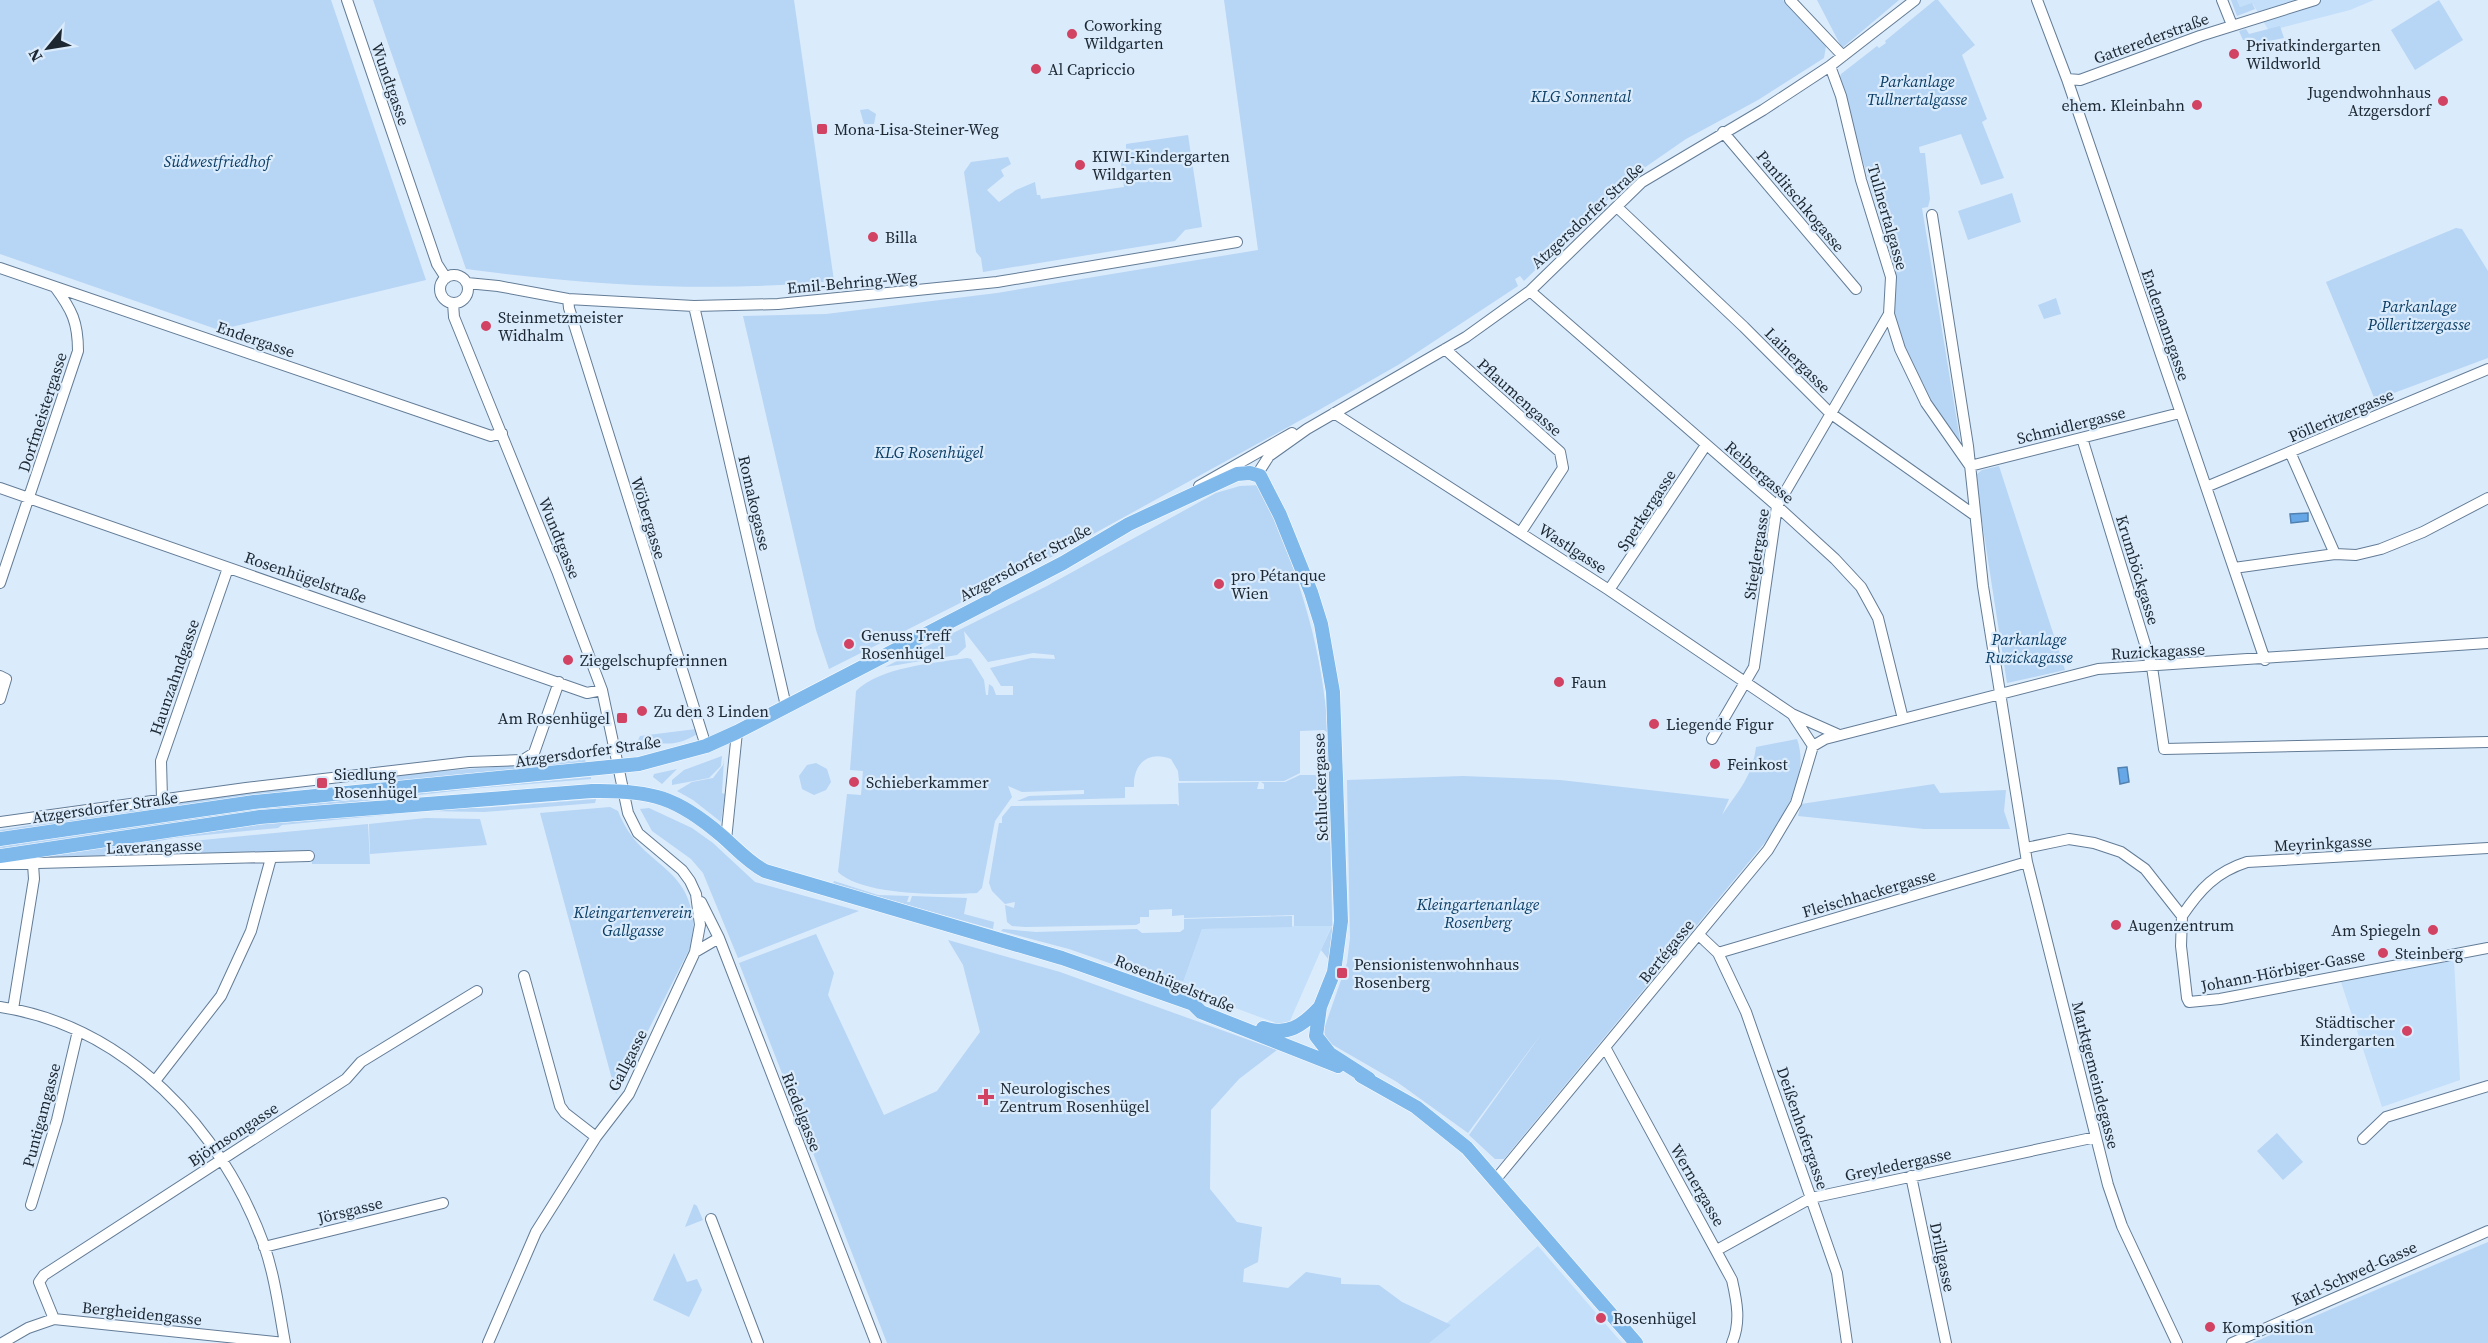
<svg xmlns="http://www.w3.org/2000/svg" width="2488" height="1343" viewBox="0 0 2488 1343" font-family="'Source Serif 4',serif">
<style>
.built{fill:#c4dffa}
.green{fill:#b7d5f4}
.water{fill:#66a8e7;stroke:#5081b0;stroke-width:1.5}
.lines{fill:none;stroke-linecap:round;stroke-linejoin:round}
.minor-casing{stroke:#637c96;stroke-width:12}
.major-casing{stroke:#fff;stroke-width:15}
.minor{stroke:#fff;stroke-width:10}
.major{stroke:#7fb9eb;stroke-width:14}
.poi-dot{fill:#d24262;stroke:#daebfc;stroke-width:2}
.labels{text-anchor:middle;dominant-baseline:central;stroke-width:4.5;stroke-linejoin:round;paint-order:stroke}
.poi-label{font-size:16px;fill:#1c2731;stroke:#daebfc;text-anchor:start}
.street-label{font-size:16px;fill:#1c2731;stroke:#daebfc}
.park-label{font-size:16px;font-style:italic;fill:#0b3d65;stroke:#daebfc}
</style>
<rect width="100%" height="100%" fill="#daebfc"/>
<!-- built -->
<path class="built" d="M2237,0h137l-24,10 -81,21 -16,-27 -13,3z
M1332,925l-43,98h-13l-95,-35 21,-59z
M2454,960l6,120 -78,27 -41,-125z
M1538,1246l84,97h-199z"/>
<!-- green -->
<path class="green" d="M0,0h331l95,280 -207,50 -219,-76z
M373,0h421l40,281c-123,12 -246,4 -368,-12z
M1224,0h559l43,46 -2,12 -66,42 -72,39 -55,38 -107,104 -4,-5 -5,3 3,7 -120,79 -79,45 -275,151 -215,108 -13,-39 -73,-314 83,-2 171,-21 261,-43z
M1817,0h82l-57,48z
M1935,0h3l37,45 -13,10 25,64 -5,3 22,56 -23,7 -20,-51 -42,13 1,6h5l5,46 -2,8 -6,1 40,244 -29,-43 -29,-59 -9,-33 -1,-51 -55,-186 2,-6 36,-28 2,2 7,-5 -1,-2z
M2231,0h6l3,7 12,-4 3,6 -18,7z
M2439,0l24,40 -48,30 -24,-40z
M2280,26l4,12 -15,3 -26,-1 -4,-9 7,-2 3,5z
M868,109l8,5 -2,10h-10l-4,-14z
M1188,135l14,92 -17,3 -10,11 -192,31 -2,-14 -5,-6 -12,-80 7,-10 37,-5 3,7 -10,6 3,6 -17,14 12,12 17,-12 19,-8 2,13h3l1,4 83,-12 -4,-31 11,-1v-3h14l-19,-3v-5z
M2012,193l9,29 -53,18 -10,-29z
M2456,228l6,1 26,42v87l-113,42 -49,-118z
M2056,298l5,16 -17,5 -6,-14z
M1999,466l66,204 -58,13 -32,-207 7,-6z
M1261,485c35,85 61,155 67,248l-4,-3 -24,1v42l-16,8h-105l-1,-10 -7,-12c-23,-9 -38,5 -37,28h-9v11l-108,3 12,-5 55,-2v-4l-62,2 -14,-6 4,11 -17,24 -13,67 -5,5c-34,2 -114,3 -139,-21l9,-78 14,1 2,-24 -13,-1 6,-79c24,-24 78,-28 111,-33l4,1 13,21 2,15h2l1,-11 4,3 3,8h17v-9h-12l-11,-18 41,-10 24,1 -1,-4 -21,-2 -45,9 -24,-31 2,16 -9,8 -72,12 162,-81 169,-93 24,-7z
M696,729l1,5c-25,16 -36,6 -61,10l4,-8z
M1797,739c12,33 -9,69 -26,96l-267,324h-9l-26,-24 73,-102 -74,100 -71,-51 -71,-41 -2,-12 23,-66 3,-25 -3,-158 116,-4 97,4 169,19 -7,16c16,-24 30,-37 34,-68z
M1325,742l3,1 5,213 -4,4 -8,-10 11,-24h-38v-11l-110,3v-3l-12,1v-7l-23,1v7h-9v6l-4,2 -111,2 -13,-1 -5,-4 -2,-17 9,3 1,-6 -10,2 -13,-13 -3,-8 10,-60h3v-6l9,-11 166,-2 2,2 -1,-23 81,-1 -2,7h7v-5l-3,-2h24l15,-7h26z
M582,754l6,12 -174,14 -57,1 37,-6 127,-10 17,-7z
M722,756l-1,10 -12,12 -37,7v-5l12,-10z
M724,758l-2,35 3,1 -4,28 -28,-22 -16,-9 15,-9 21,-4 10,-13z
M816,763l11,6 4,13 -5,8 -12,5 -12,-6 -3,-13 8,-11z
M677,769l-15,15 -9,-7 1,-3z
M591,777v2l-110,9 -268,30 -213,33v-6l211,-32z
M1934,784l6,9 66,-3 -2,21 6,18h-86l-126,-13 3,-12z
M295,787l-16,7 -279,39v-3l216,-34z
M596,799l-1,4 -111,9 -57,-1 -145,14 -4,3 -104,10 -58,12 -7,7 -92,2 262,-38 148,-14 55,1z
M610,807l8,4c24,62 78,49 76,129l-78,154 -76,-281z
M649,808l43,20 21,15 42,39 104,29 -121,47 -35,-85 -12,-14 -39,-28 -12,-22z
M426,818l54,1 7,26 -117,9 -1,-30z
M368,824l2,40h-58v-9l-203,6 6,-7 57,-11z
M834,881l44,14 31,1 -2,6h3l2,-6 55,2 -3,16 30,8 -1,7 -160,-45z
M1292,916v11l-90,2 -21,59 -112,-39 -68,-18 2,-2 33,3 101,-3 5,4 38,-1 4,-3v-10z
M816,934l18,39 -6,22 56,120 53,-24 43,-59 -17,-67 -15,-25 112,32 217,78 -38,29 -28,31 -1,79 27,33 25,5 -4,35 -14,7 -1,13 45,6 18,-16 35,6v6l38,1 23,17 49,23 -22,18h-542l-148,-380z
M2277,1133l26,29 -20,18 -26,-29z
M694,1204l3,2 6,14 -18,7z
M2488,1242v101h-236z
M674,1253l13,29 10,-3 5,11 -13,27 -36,-17z"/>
<!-- water -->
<path class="water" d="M2308,513v8l-17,2 -1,-9z
M2127,767l2,15 -9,2 -2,-16z"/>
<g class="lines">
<defs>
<path id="minor" d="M347,0l90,264 9,14
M1790,0l53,56
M2037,0l30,79 198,581
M2222,0l10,25
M1830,66l11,30 20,84 30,97 -2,37 11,35 26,54 44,63 210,-53
M2067,79l13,1 120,-44 115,-36
M1723,132l133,157
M1617,207l127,120 86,86 143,101
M1932,215l36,231 15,140 44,276 81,323 14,41 55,117
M0,268l491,168 11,-3
M440 289a14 14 0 1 1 28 0a14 14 0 1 1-28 0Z
M467,283l31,3 70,13 126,7 84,-2 219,-22 240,-40
M1530,291l247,215 58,53 26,28 17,31 25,101
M568,299l1,9 137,438
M453,303l1,14 103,254 45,119 26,123 10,20 44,37 8,11 6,13 4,31 -5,27 -66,142 -33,43 -60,95 -48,111
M694,306l92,400
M1445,349l115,103 3,16 -42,64
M1334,413l275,177 183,124 45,20
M2082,438l70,229 12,82 324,-7
M2290,452l45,102
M1260,476v-6l9,-14 38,-27 159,-92 64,-46 112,-109 121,-72 67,-44 85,-66
M1199,486l93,-53
M2206,487l282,-118
M0,488l587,205 15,-3
M2234,568l101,-14 21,1 25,-6 42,-17 65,-34
M0,583l78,-232c0,-29 -6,-41 -23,-64
M1609,590l97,-145
M0,676l6,3 -6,20
M1794,717l19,29
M1712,739l42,-72 23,-161 112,-192
M162,799l-1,-38 67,-193
M0,822l246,-34 223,-26 54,-2 11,-7 25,-71
M726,840l11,-108
M2026,848l43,-9 25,4 27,9 24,17 37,47 -1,30 6,52 2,4 31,-3 268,-51
M0,864l309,-8
M701,902l18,36 157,405
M2182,916c18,-27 34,-44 65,-54l241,-14
M1699,935l19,18 28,59 91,261 10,70
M695,952l24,-14
M1718,953l309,-91
M524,976l36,130 5,7 31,24
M0,1007c126,19 222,122 264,238 11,32 15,65 21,98
M13,1009l21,-130 -1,-15
M1606,1049l126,231c5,22 9,42 0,63
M155,1081l66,-85 30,-65 20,-73
M2363,1139l23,-22 102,-31
M1911,1176l35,167
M1496,1179l272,-329 28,-47 17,-57 12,-7 273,-70 390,-26
M31,1205l26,-85 21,-89
M711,1219l47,124
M264,1247l179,-44
M1717,1250l94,-52 285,-61
M54,1319l-15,-37 5,-7 302,-196 15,-17 116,-71
M2,1343l26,-15 26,-9 231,24
M2232,1343l256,-112"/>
<path id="major" d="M0,839l254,-37 385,-38 67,-18 31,-14 326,-169 66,-39 108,-50 13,-1 10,3 20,39 31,77 10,32 12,68 8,229 -7,51 -14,35 -4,29 14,18 39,25
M0,856l260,-39 332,-26c59,-1 85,6 130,45 15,13 26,26 43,35l297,87 131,46 8,8 137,54
M1263,1028c25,8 39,-2 56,-20
M1361,1076l55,31 51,41 169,195"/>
</defs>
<!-- minor casing -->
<use href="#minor" class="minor-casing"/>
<!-- major casing -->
<use href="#major" class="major-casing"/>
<!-- minor -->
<use href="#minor" class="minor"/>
<!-- major -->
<use href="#major" class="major"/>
</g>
<!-- markers -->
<g class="poi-dot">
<circle cx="1072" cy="34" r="6"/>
<circle cx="2234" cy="54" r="6"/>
<circle cx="1036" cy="69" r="6"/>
<circle cx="2443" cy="101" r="6"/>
<circle cx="2197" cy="105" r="6"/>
<rect x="816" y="123" width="12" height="12" rx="3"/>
<circle cx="1080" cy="165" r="6"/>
<circle cx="873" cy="237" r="6"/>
<circle cx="486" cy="326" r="6"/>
<circle cx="1219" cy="584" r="6"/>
<circle cx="849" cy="644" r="6"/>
<circle cx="568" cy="660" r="6"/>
<circle cx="1559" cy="682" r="6"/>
<circle cx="642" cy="711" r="6"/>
<rect x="616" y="712" width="12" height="12" rx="3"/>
<circle cx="1654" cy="724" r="6"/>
<circle cx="1715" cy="764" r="6"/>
<circle cx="854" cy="782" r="6"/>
<rect x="316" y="777" width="12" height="12" rx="3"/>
<circle cx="2116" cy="925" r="6"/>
<circle cx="2433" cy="930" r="6"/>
<circle cx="2383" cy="953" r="6"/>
<rect x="1336" y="967" width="12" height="12" rx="3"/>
<circle cx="2407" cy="1031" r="6"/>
<path d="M983 1088h6v6h6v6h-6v6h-6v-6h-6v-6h6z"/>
<circle cx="1601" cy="1318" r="6"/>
<circle cx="2210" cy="1327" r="6"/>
</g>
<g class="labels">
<!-- poi labels -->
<g class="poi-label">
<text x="1084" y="25">Coworking<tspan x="1084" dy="18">Wildgarten</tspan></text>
<text x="2246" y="45">Privatkindergarten<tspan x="2246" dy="18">Wildworld</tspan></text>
<text x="1048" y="69">Al Capriccio</text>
<text x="2431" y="92" text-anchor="end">Jugendwohnhaus<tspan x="2431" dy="18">Atzgersdorf</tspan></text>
<text x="2185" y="105" text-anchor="end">ehem. Kleinbahn</text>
<text x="834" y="129">Mona-Lisa-Steiner-Weg</text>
<text x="1092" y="156">KIWI-Kindergarten<tspan x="1092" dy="18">Wildgarten</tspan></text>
<text x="885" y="237">Billa</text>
<text x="498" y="317">Steinmetzmeister<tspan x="498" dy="18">Widhalm</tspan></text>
<text x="1231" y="575">pro Pétanque<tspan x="1231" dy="18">Wien</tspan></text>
<text x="861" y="635">Genuss Treff<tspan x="861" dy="18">Rosenhügel</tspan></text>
<text x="580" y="660">Ziegelschupferinnen</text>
<text x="1571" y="682">Faun</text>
<text x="654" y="711">Zu den 3 Linden</text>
<text x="610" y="718" text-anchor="end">Am Rosenhügel</text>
<text x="1666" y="724">Liegende Figur</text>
<text x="1727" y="764">Feinkost</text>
<text x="334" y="774">Siedlung<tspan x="334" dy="18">Rosenhügel</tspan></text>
<text x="866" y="782">Schieberkammer</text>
<text x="2128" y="925">Augenzentrum</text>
<text x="2421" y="930" text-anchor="end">Am Spiegeln</text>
<text x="2395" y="953">Steinberg</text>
<text x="1354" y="964">Pensionistenwohnhaus<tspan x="1354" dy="18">Rosenberg</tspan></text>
<text x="2395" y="1022" text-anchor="end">Städtischer<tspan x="2395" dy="18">Kindergarten</tspan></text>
<text x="1000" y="1088">Neurologisches<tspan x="1000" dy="18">Zentrum Rosenhügel</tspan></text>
<text x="1613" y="1318">Rosenhügel</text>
<text x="2222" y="1327">Komposition</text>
</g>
<!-- street labels -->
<g class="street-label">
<text transform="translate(2151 38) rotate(-20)">Gatterederstraße</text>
<text transform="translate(391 84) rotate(71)">Wundtgasse</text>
<text transform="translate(1801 201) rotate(50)">Pantlitschkogasse</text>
<text transform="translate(1587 215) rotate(-43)">Atzgersdorfer Straße</text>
<text transform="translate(1888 217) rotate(74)">Tullnertalgasse</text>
<text transform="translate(852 282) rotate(-5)">Emil-Behring-Weg</text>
<text transform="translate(2166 325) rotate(71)">Endemanngasse</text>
<text transform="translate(256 339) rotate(19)">Endergasse</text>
<text transform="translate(1798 360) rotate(45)">Lainergasse</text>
<text transform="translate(1520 397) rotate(42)">Pflaumengasse</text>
<text transform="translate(42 412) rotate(-72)">Dorfmeistergasse</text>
<text transform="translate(2341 415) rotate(-23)">Pölleritzergasse</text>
<text transform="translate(2071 425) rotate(-14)">Schmidlergasse</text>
<text transform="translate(1760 472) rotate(41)">Reibergasse</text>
<text transform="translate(755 503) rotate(77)">Romakogasse</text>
<text transform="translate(1646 510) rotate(-57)">Sperkergasse</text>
<text transform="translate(649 518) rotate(73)">Wöbergasse</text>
<text transform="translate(560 538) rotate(68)">Wundtgasse</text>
<text transform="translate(1573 548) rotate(33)">Wastlgasse</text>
<text transform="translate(1756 554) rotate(-81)">Stieglergasse</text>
<text transform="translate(1025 562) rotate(-28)">Atzgersdorfer Straße</text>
<text transform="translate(2138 570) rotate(73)">Krumböckgasse</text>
<text transform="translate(306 577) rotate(19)">Rosenhügelstraße</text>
<text transform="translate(2158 651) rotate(-3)">Ruzickagasse</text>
<text transform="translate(174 677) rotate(-71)">Haunzahndgasse</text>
<text transform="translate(588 751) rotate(-8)">Atzgersdorfer Straße</text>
<text transform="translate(1320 787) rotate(-92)">Schluckergasse</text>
<text transform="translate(105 807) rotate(-8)">Atzgersdorfer Straße</text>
<text transform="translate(2323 843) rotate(-3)">Meyrinkgasse</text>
<text transform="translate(154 846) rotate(-2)">Laverangasse</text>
<text transform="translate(1869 893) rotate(-16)">Fleischhackergasse</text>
<text transform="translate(1666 951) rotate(-51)">Bertégasse</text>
<text transform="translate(2283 970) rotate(-11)">Johann-Hörbiger-Gasse</text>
<text transform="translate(1175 983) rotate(22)">Rosenhügelstraße</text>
<text transform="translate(627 1060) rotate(-63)">Gallgasse</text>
<text transform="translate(2096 1075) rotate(76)">Marktgemeindegasse</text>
<text transform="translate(802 1112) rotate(69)">Riedelgasse</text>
<text transform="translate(41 1115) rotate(-75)">Puntigamgasse</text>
<text transform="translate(1803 1128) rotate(71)">Deißenhofergasse</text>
<text transform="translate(233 1134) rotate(-33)">Björnsongasse</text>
<text transform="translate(1898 1164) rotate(-12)">Greyledergasse</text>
<text transform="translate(1698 1185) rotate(60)">Wernergasse</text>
<text transform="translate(350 1210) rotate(-14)">Jörsgasse</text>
<text transform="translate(1943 1257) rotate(78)">Drillgasse</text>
<text transform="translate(2354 1273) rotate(-24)">Karl-Schwed-Gasse</text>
<text transform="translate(142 1313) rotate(6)">Bergheidengasse</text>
</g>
<!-- park labels -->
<g class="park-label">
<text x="1917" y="81">Parkanlage<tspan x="1917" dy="18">Tullnertalgasse</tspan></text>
<text x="1581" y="96">KLG Sonnental</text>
<text x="217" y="161">Südwestfriedhof</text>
<text x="2419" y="306">Parkanlage<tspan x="2419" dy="18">Pölleritzergasse</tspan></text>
<text x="929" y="452">KLG Rosenhügel</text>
<text x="2029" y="639">Parkanlage<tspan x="2029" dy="18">Ruzickagasse</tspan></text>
<text x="1478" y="904">Kleingartenanlage<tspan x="1478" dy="18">Rosenberg</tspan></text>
<text x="633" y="912">Kleingartenverein<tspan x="633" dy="18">Gallgasse</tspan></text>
</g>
</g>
<!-- north arrow -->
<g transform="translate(48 48) rotate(240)" stroke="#daebfc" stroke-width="4.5" paint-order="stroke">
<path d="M0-4.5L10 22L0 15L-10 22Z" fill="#1c2731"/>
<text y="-9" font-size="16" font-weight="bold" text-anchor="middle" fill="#1c2731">N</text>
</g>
</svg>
